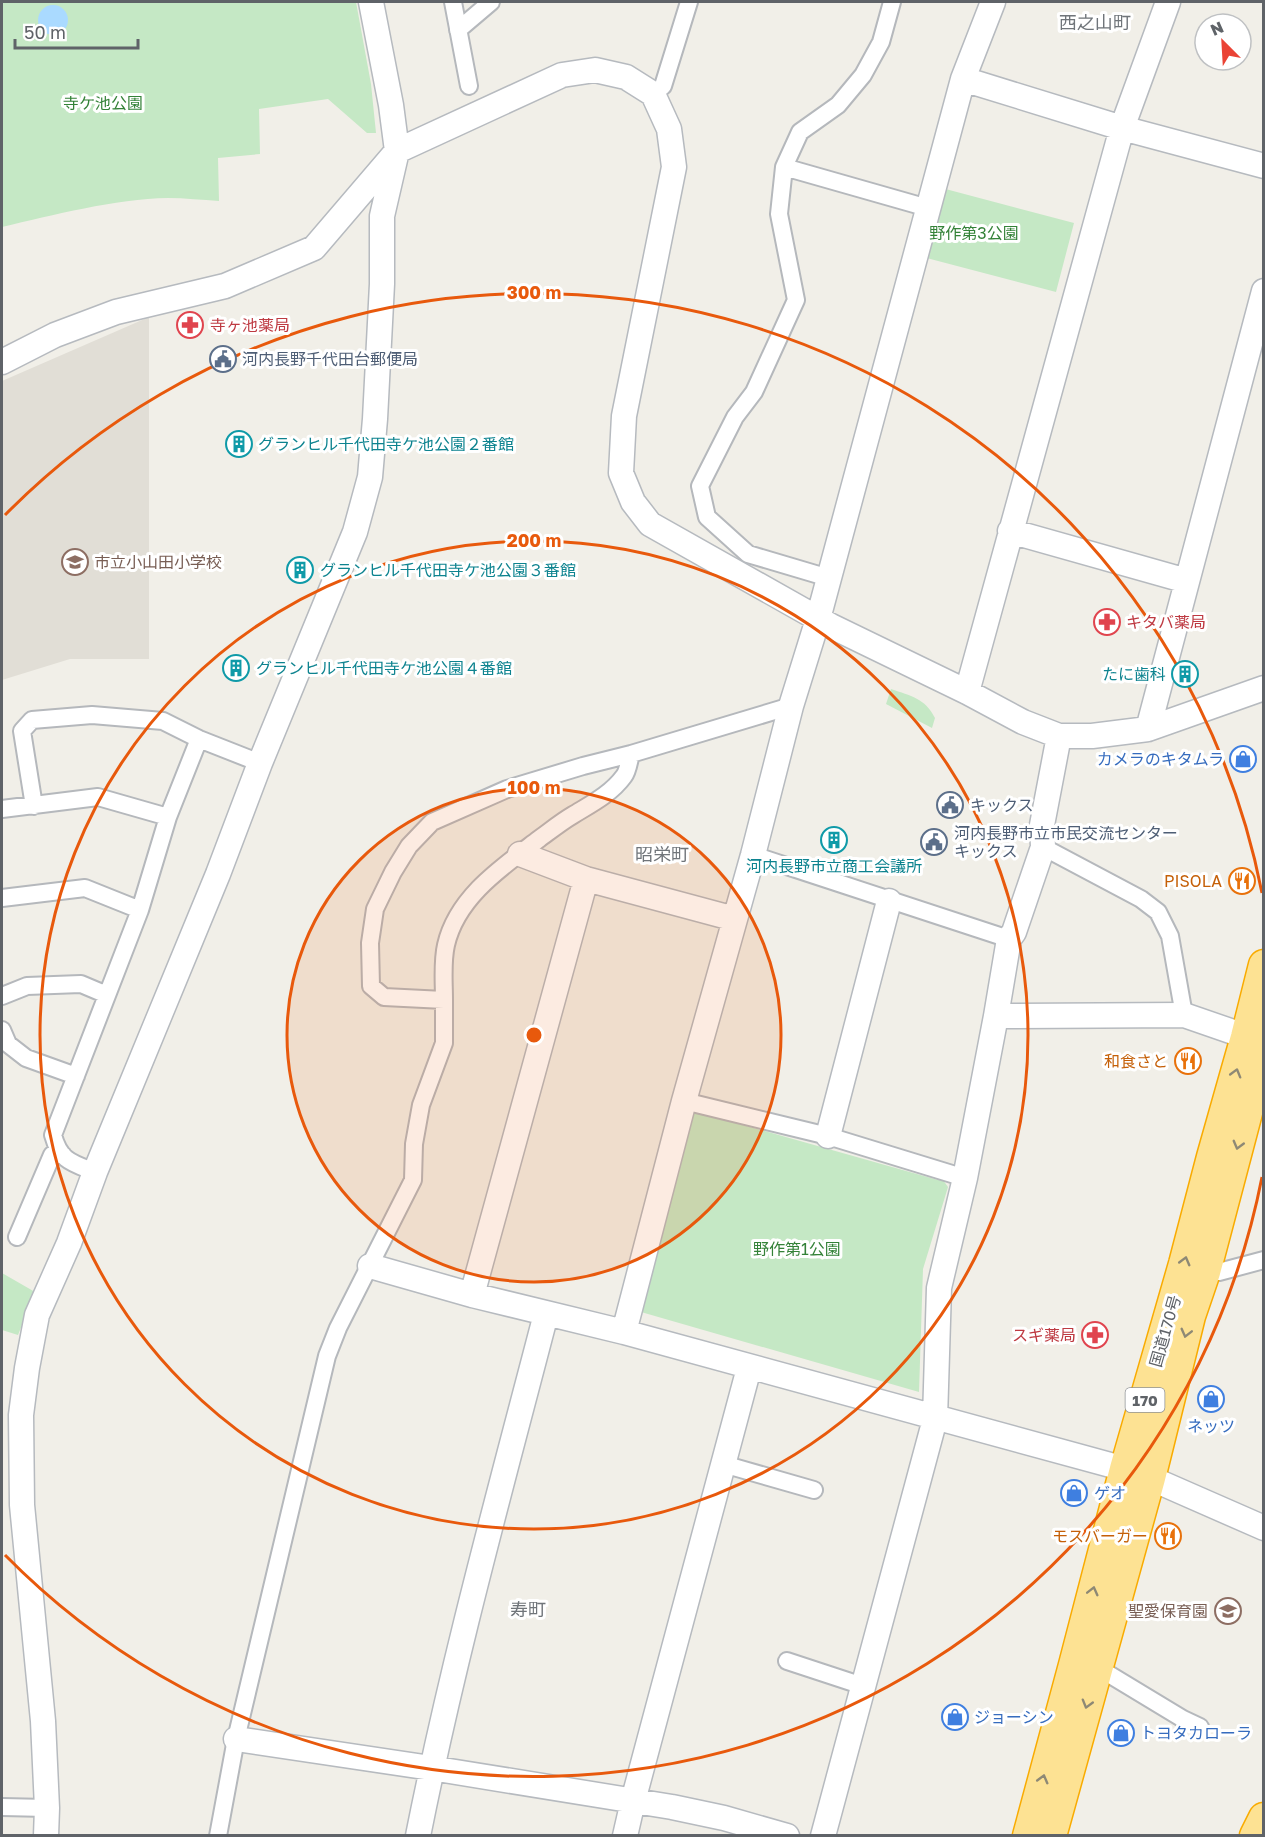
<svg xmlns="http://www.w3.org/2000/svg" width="1265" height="1837" viewBox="0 0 1265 1837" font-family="'Golos Text','Noto Sans JP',sans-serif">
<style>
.education{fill:#e1ded6}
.green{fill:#c5e8c5}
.water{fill:#aadaff}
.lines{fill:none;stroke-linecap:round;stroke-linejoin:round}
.street-casing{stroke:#b5b8bc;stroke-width:20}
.secondary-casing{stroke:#b6babf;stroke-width:27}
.highway-casing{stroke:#f9ab00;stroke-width:33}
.street{stroke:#fff;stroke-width:16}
.secondary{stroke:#fff;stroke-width:24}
.highway{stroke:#fde293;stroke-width:30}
.oneway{stroke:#8e8975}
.ring{fill:none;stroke:#e8590c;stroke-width:3}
.labels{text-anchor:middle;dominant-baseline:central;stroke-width:6;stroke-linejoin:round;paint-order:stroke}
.shield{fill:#fff;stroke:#8f9295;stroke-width:1.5}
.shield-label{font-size:15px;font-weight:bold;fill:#5f6368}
.park-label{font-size:16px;fill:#348238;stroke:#fff}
.health-label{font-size:16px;fill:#be3a42;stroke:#fff;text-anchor:start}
.service-label{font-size:16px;fill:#4e5e75;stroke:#fff;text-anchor:start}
.culture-label{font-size:16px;fill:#0d838f;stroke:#fff;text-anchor:start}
.education-label{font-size:16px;fill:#785e54;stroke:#fff;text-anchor:start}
.shop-label{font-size:16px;fill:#366cbe;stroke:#fff;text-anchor:start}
.food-label{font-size:16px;fill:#c56008;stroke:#fff;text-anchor:end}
.street-label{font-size:16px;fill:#5f6368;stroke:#fff}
.neighbourhood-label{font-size:18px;fill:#70757a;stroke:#fff}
.centre{fill:#e8590c;stroke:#fff;stroke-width:3}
.ring-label{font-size:18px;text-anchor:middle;font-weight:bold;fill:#e8590c;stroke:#fff;stroke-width:6;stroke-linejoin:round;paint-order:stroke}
</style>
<rect width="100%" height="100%" fill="#f1efe8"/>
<!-- education -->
<path class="education" d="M149,317v342h-79l-68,21v-299z"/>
<!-- green -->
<path class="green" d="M2,2h354l15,82 5,49h-9l-39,-34 -69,10 1,45 -42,4 1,43c-17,-1 -34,-3 -51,-3 -53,1 -115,17 -166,29z
M938,187l136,36 -18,69 -137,-36z
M891,689c20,7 34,9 44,29l-3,10 -46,-24z
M690,1110l248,70h5l5,7 -25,82 -4,123 -278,-80z
M2,1273l33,19 -17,43 -16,-5z"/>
<!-- water -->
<path class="water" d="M38 20a15 15 0 1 1 30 0a15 15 0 1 1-30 0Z"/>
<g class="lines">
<defs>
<path id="street" d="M453,2l16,84
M458,30l33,-28
M653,94l10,-8 26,-84
M784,167l144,41
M829,578l-81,-24 -41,-37 -7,-31 35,-69 19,-25 42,-92 -17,-86 5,-47 16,-35 38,-27 25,-30 18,-33 11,-40
M34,806l-12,-75 10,-11 60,-5 71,6 36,18 61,24
M2,809l96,-12 70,20
M1043,847l98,52 17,13 12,24 14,79
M753,855l256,84
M2,898l83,-10 55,22
M2,996l25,-10 54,-2 26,11
M444,1000c0,-18 -2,-38 2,-55 11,-48 56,-78 93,-106 11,-8 22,-17 34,-24 18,-11 38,-21 51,-39 4,-5 5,-15 7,-22
M2,1030l6,14 18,14 50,18
M684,1101l144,35 137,42
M95,1172c-23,-9 -35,-11 -42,-37l87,-225 28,-93 31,-78
M17,1237l35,-82h11
M1205,1272h14l45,-12
M723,1464l91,26
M787,1661l76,25
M1097,1667l86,52 17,8
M2,1807l45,1
M218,1836l18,-97 91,-383 11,-28 75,-148 1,-36 7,-39 23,-62v-43l-60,-3 -13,-11 -1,-43 5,-34 18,-37 16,-26 23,-24 75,-33 76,-23 48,-12 160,-48"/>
<path id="secondary" d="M963,79l159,49 142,38
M2,362l53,-27 61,-23 109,-26 89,-38 83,-97 165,-76 33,-5 31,7 27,17 16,35 5,38 -50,249 -3,57 12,29 17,22 181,102 136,66 56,30 36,14h33l56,-7 116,-41
M1010,531l177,50
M967,692l155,-564 46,-126
M1148,729l116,-438
M520,854l66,25 149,40
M996,1016l188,-1 78,27
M828,1136l61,-235
M370,1266l102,29 152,37 501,137 25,9 114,50
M472,1295l114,-416
M624,1332l60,-231 69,-246 38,-149 27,-87 145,-540 30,-77
M236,1739l195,29 241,39 52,11 63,18
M46,1836l1,-28 -4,-87 -21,-216 -1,-90 6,-47 10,-53 32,-72 26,-71 123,-298 42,-111 95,-231 15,-55 5,-58 7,-135v-68l15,-65 -6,-46 -20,-103
M418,1836c35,-176 83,-349 128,-522
M625,1836l8,-35 116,-433
M823,1836l112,-417 4,-131 26,-110 31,-162 13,-77 5,-7 29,-85 -1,-22 17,-89"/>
<path id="highway" d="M1028,1836l46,-171 51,-196 59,-205 28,-107 34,-120 18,-72
M1051,1836l99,-358 40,-162 15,-44 59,-224
M1255,1836l9,-18"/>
</defs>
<!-- street casing -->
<use href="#street" class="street-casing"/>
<!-- secondary casing -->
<use href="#secondary" class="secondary-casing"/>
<!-- highway casing -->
<use href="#highway" class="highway-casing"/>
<!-- street -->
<use href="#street" class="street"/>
<!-- secondary -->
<use href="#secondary" class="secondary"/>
<!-- highway -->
<use href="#highway" class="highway"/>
</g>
<!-- one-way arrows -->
<defs><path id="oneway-chevron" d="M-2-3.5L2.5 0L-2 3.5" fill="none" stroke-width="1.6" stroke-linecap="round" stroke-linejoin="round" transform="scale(1.5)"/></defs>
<g class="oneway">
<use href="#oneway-chevron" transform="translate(1236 1073) rotate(-74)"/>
<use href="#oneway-chevron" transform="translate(1238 1145) rotate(105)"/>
<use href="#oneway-chevron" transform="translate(1185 1261) rotate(-75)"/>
<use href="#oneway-chevron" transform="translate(1186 1333) rotate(104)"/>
<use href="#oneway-chevron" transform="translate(1093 1591) rotate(-76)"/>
<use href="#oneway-chevron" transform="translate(1087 1704) rotate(106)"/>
<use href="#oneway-chevron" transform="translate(1043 1779) rotate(-75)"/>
</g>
<!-- distance rings -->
<circle cx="534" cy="1035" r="247" fill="#e8590c" fill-opacity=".12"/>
<g class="ring">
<circle cx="534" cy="1035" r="247"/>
<circle cx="534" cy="1035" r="494"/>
<path d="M1262 1177A742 742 0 0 1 5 1555M5 515A742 742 0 0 1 1262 893"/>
</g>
<!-- icons -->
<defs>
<symbol id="pharmacy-ring" viewBox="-11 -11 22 22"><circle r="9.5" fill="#fff" stroke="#e0444e" stroke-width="1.5"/><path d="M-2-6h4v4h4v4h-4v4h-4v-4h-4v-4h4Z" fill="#e0444e"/></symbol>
<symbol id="civic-ring" viewBox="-11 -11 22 22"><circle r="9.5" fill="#fff" stroke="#5c6f8a" stroke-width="1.5"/><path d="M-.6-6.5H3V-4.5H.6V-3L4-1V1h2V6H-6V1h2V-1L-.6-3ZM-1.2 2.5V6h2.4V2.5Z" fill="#5c6f8a"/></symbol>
<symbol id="building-ring" viewBox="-11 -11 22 22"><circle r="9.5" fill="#fff" stroke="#0f9aa8" stroke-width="1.5"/><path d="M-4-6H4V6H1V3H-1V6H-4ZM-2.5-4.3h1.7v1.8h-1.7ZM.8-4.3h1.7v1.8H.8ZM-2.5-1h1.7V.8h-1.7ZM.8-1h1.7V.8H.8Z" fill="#0f9aa8"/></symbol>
<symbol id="school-ring" viewBox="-11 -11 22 22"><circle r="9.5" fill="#fff" stroke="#8d6e63" stroke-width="1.5"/><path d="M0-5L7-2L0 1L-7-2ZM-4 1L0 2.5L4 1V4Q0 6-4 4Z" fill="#8d6e63"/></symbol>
<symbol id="shop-ring" viewBox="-11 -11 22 22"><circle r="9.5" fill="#fff" stroke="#3f7fe0" stroke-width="1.5"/><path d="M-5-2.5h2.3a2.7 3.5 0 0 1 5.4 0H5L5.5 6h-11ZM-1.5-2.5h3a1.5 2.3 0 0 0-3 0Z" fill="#3f7fe0"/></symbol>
<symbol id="restaurant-ring" viewBox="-11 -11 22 22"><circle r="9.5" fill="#fff" stroke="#e8710a" stroke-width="1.5"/><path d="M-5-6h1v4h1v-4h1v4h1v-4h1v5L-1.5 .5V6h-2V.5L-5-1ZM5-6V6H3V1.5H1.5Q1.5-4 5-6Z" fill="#e8710a"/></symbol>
</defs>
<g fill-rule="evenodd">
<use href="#pharmacy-ring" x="175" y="310" width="30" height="30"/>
<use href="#civic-ring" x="208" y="344" width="30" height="30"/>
<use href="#building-ring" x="224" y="429" width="30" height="30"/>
<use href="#school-ring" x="60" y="547" width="30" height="30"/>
<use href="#building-ring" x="285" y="555" width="30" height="30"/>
<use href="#pharmacy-ring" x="1092" y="607" width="30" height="30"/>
<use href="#building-ring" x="221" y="653" width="30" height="30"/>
<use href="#building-ring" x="1170" y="659" width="30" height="30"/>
<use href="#shop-ring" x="1228" y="744" width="30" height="30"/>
<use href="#civic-ring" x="935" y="790" width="30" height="30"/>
<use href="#building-ring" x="819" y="825" width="30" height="30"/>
<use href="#civic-ring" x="919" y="827" width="30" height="30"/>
<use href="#restaurant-ring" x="1227" y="866" width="30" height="30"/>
<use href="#restaurant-ring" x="1173" y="1046" width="30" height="30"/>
<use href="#pharmacy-ring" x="1080" y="1320" width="30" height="30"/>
<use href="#shop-ring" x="1196" y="1384" width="30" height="30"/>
<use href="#shop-ring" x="1059" y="1478" width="30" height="30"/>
<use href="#restaurant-ring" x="1153" y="1521" width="30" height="30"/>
<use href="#school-ring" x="1213" y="1596" width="30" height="30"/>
<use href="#shop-ring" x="940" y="1702" width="30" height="30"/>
<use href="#shop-ring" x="1106" y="1718" width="30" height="30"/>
</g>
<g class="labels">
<!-- shield labels -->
<rect class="shield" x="1125.5" y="1388" width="39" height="24" rx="4.5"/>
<g class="shield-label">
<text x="1145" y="1400">170</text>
</g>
<!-- park labels -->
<g class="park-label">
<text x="103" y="103">寺ケ池公園</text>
<text x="974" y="233">野作第3公園</text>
<text x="797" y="1249">野作第1公園</text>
</g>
<!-- health labels -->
<g class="health-label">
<text x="210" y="325">寺ヶ池薬局</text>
<text x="1126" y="622">キタバ薬局</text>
<text x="1076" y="1335" text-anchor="end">スギ薬局</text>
</g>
<!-- service labels -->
<g class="service-label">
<text x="242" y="359">河内長野千代田台郵便局</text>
<text x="970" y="805">キックス</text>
<text x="954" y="833">河内長野市立市民交流センター<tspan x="954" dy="18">キックス</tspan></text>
</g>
<!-- culture labels -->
<g class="culture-label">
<text x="258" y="444">グランヒル千代田寺ケ池公園２番館</text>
<text x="320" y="570">グランヒル千代田寺ケ池公園３番館</text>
<text x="256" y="668">グランヒル千代田寺ケ池公園４番館</text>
<text x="1166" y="674" text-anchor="end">たに歯科</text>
<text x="834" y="866" text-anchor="middle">河内長野市立商工会議所</text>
</g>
<!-- education labels -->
<g class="education-label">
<text x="94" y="562">市立小山田小学校</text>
<text x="1208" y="1611" text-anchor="end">聖愛保育園</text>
</g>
<!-- shop labels -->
<g class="shop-label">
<text x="1224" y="759" text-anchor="end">カメラのキタムラ</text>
<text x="1211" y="1426" text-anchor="middle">ネッツ</text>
<text x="1094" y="1493">ゲオ</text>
<text x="974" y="1717">ジョーシン</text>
<text x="1140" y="1733">トヨタカローラ</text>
</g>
<!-- food labels -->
<g class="food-label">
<text x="1222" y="881">PISOLA</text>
<text x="1168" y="1061">和食さと</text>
<text x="1148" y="1536">モスバーガー</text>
</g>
<!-- street labels -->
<g class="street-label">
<text transform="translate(1165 1331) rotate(-74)">国道170号</text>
</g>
<!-- neighbourhood labels -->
<g class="neighbourhood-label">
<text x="1095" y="22">西之山町</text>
<text x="662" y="854">昭栄町</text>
<text x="528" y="1609">寿町</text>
</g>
</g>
<circle cx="534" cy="1035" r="9" class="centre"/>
<g class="ring-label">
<text x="534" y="299">300 m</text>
<text x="534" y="547">200 m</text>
<text x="534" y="794">100 m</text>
</g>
<!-- border -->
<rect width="1265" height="1837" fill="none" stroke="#5f6368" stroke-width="6"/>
<!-- north arrow -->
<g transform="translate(1223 42) rotate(336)"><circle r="28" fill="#ffffff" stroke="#bfc1c3" stroke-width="1.5"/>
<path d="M0-4.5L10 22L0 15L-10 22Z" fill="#ea4335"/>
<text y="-9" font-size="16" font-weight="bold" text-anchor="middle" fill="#5f6368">N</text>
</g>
<!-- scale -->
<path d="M15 39v9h123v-9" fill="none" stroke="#5f6368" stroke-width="3"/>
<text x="24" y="39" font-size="18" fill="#5f6368" stroke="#ffffff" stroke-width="4.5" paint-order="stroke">50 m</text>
</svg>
